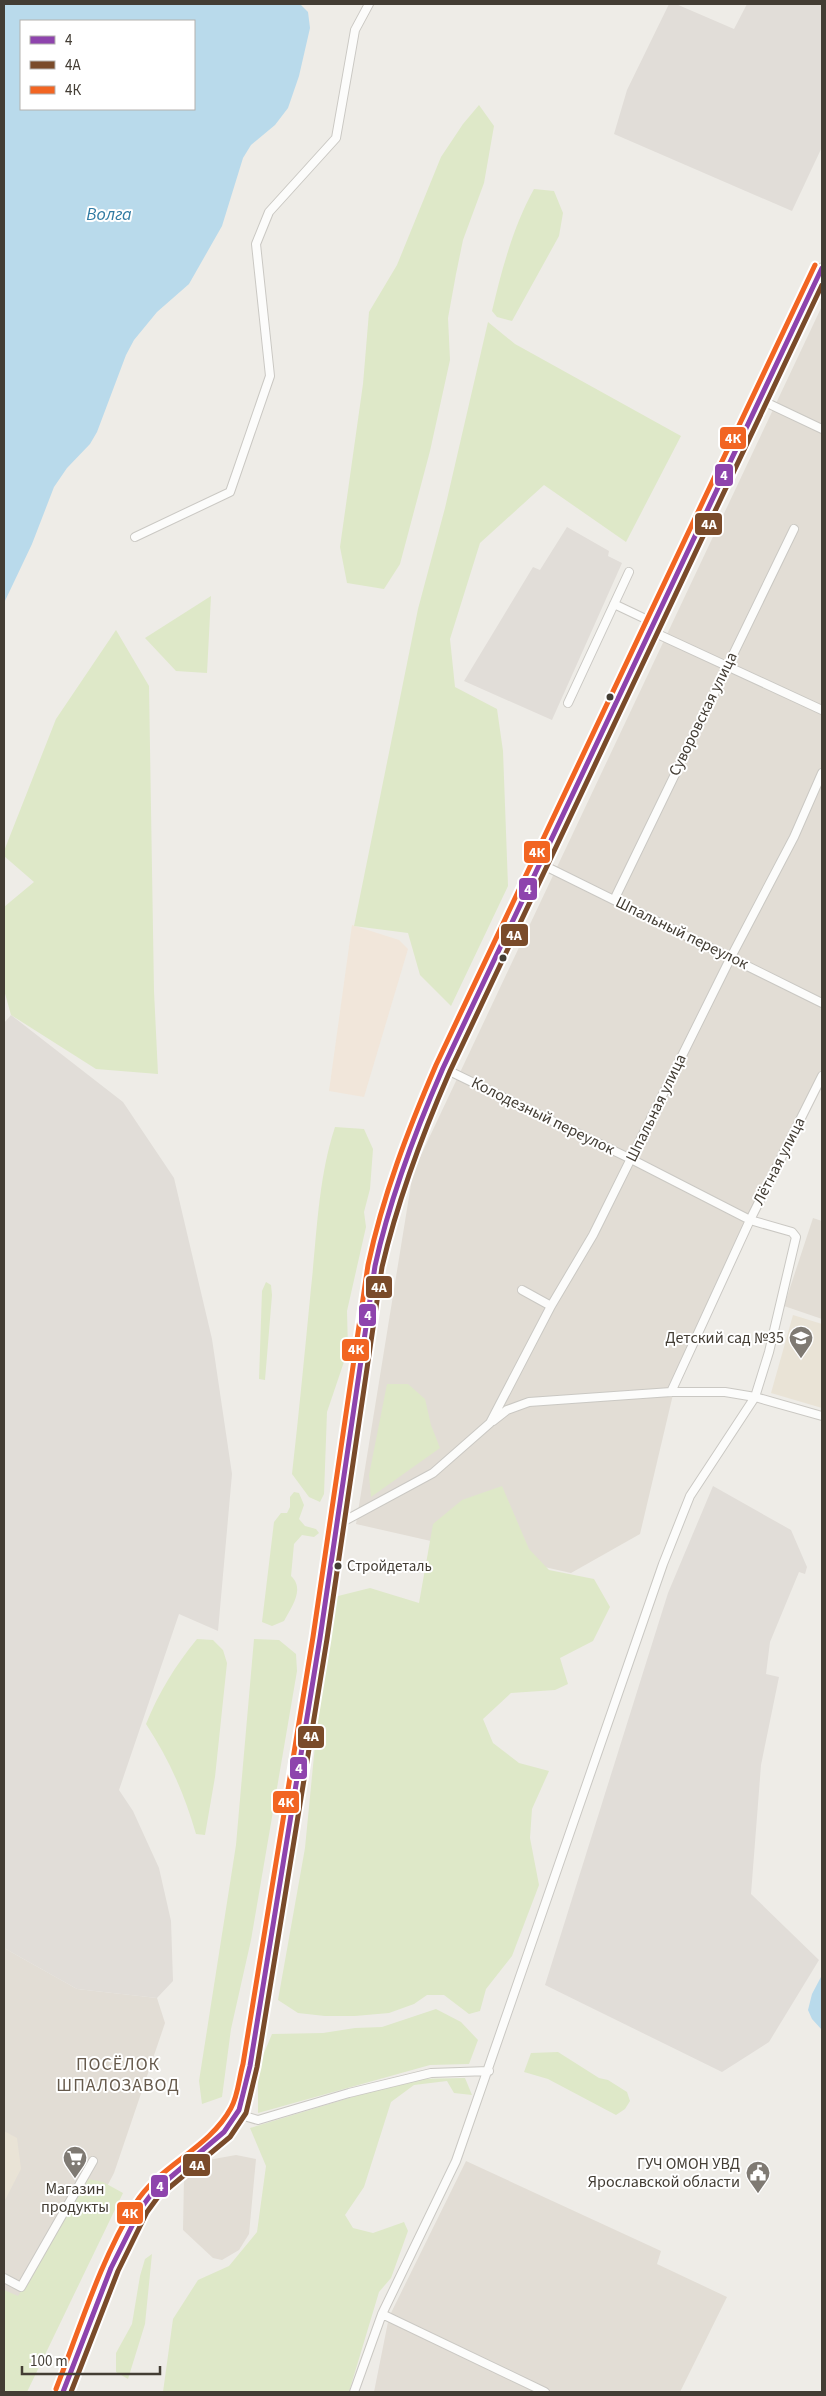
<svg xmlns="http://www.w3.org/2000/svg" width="826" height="2396" viewBox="0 0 826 2396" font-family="'Source Sans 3',sans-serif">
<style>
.residential{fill:#e2ddd5}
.commercial{fill:#f1e6da}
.industrial{fill:#e1ddd8}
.education{fill:#e9e3d6}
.green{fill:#dee8c8}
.water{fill:#b9daeb;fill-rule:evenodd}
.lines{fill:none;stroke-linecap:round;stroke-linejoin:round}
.minor-casing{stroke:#cac8c3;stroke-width:10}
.tertiary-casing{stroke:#cac8c3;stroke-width:11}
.minor{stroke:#fcfcfb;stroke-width:8}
.tertiary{stroke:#fcfcfb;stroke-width:9}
.bus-1-casing{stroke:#fff;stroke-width:9}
.bus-2-casing{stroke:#fff;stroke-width:9}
.bus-3-casing{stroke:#fff;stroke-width:9}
.bus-1{stroke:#8e44ad;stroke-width:5}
.bus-2{stroke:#7a4b2a;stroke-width:5}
.bus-3{stroke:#f26522;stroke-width:5}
.bus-dot{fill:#433d34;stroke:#fff;stroke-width:2}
.labels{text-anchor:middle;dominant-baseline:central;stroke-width:4;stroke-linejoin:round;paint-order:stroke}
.bus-label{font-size:15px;fill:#433d34;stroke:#fff;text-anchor:start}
.street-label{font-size:16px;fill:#433d34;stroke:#fff}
.poi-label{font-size:16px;fill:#433d34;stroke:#fff;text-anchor:end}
.water-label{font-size:18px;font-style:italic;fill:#307aa2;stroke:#fff}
.neighbourhood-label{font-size:18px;letter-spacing:1px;fill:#665a4c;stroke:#fff}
.line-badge{stroke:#fff;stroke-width:2}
.badge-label{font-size:14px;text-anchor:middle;font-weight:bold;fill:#fff}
</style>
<rect width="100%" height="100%" fill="#eeece7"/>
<!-- residential -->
<path class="residential" d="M822,306v762l-77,158 -70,160 -35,148 -69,39 -215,-49 57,-352z
M813,1218l9,3v98l-38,-13z
M4,1948l73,41 80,9 8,25 -51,150 -65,125 -45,26z
M236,2155l20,4 -7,75 -10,16 -17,10 -9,-2 -30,-28 1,-53 1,-3 14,-1 9,-13z
M466,2161l195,90 -4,13 70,33 -47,95h-306l15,-75z"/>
<!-- commercial -->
<path class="commercial" d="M352,925l47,15 9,9 -44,148 -35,-6z"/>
<!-- industrial -->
<path class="industrial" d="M669,4h7l58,25 13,-25h75v143l-30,64 -178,-77 13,-44z
M567,527l42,24 -1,5 14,7 -70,157 -88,-39 69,-114 7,3z
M11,1015l112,87 51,76 38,161 20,135 -14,157 -39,-17 -60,176 14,21 26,57 12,53 2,60 -16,17 -80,-9 -73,-41v-925z
M713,1486l78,44 16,37 -2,7 -6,-2 -29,70 -4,32 13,3 -18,88 -10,129 68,66 -50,82 -47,30 -177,-87 123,-392z"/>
<!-- education -->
<path class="education" d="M793,1315l29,9v84l-51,-15z
M4,2131l13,7 4,31 -17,33z"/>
<!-- green -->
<path class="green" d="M479,105l15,21 -10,57 -21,57 -7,34 -8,44 2,42 -20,91 -30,113 -16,25 -37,-6 -7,-36 23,-163 6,-72 28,-47 44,-108 22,-33z
M534,189l20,2 9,22 -4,23 -47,85 -15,-4 -5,-6c10,-42 21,-84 42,-122z
M488,322l27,22 166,92 -55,106 -82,-57 -64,58 -30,96 5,48 42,22 6,42 5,135 -57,120 -31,-31 -12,-42 -54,-7 64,-317 27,-101z
M211,596l-4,77 -31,-2 -31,-33z
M116,630l33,56 5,305 4,83 -62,-5 -85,-54 -7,-25v-83l30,-25 -30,-26v-5l52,-132z
M335,1127l29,2 9,20 -3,40 -6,23 2,15 -19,84 1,39 -21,62 -3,82 -4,8 -11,-5 -17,-23c7,-62 13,-124 19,-186 6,-54 7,-109 24,-161z
M266,1282l5,3 1,10 -7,85 -6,-1 3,-88z
M387,1384h21l17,15 6,26 9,23 -69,49 -2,-22z
M502,1486l27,63 20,21 45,9 16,28 -17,34 -33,17 8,26 -13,6 -44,3 -28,26 10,24 26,20 30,8 -17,38 -2,29 9,47 -27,71 -26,33 -6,22 -11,3 -25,-19h-17l-13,9 -25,9 -34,3h-30l-27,-3 -20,-13 27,-152 15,-154 14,-97 36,-9 49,15 14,-79 29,-24z
M294,1492l5,1 5,12 -5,14 6,7 11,3 3,4 -5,4 -12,-2 -8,9 -3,32c14,13 1,30 -7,45l-12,5 -10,-4 12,-100 7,-9h6l3,-6v-10z
M197,1639l16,1 10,10 4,13 -12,114 -10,58 -9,-1c-12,-41 -27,-75 -50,-110 13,-32 29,-58 51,-85z
M254,1639l25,1 17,14 1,17 -46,269 -20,89 -9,68 -20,7 -3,-23 37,-236z
M436,2009l25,13 17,18 -9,24 -39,1 -172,48v-46l14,-33 51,-1 32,-5 27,-1z
M558,2052l41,26 9,2 19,12 3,9 -5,8 -9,6 -68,-36 -24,-7 7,-19z
M465,2078l7,17 -18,-2 -7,-12 -33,4 -23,17 -27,85 -19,28 8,13 20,5 31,-11 4,9 -17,47 -12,14 -30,100h-186l10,-73 25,-39 31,-14 28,-34 9,-66 -16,-38 162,-49z
M88,2179l15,3 20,11 -96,199h-23v-102l14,6z
M152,2254l-7,70 -17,55 -12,-7v-19l16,-29 8,-48 5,-17z"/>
<!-- water -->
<path class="water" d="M4,4h296l8,8 2,16 -11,48 -11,32 -13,17 -24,20 -8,13 -21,68 -33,58 -32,28 -23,28 -8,15 -29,77 -7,12 -23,24 -13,19 -22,57 -28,59zM21,21h173v88h-173z
M822,1975v55l-10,-11 -4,-9 4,-16z"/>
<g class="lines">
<defs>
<path id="minor" d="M761,400l61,29
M135,537l95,-45 40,-116 -14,-132 13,-32 67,-74 19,-108 14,-26
M614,604l40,19
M651,631l171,79
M568,703l61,-131
M541,864l281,139
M614,900l180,-371
M522,1290l29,16
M671,1392l79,-172 72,-144
M493,1421l14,-11 22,-8 142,-10h54l30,5 67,19
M335,1526l98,-53 57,-50 61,-117 42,-71 138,-278 63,-120 28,-64
M237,2114l21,6 91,-27 82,-20 58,-2
M4,2278l17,9 72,-126
M382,2314l163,78
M354,2392l28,-78 74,-153 207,-597 27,-68 65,-99 14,-45 27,-115 -4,-5 -42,-12 -119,-61 -188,-91"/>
<path id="tertiary" d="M63,2392l48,-124 30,-60 12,-16 71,-60 15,-22 11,-44 70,-428 55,-372c14,-70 39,-133 68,-198l379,-800"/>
</defs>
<!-- minor casing -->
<use href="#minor" class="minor-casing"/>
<!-- tertiary casing -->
<use href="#tertiary" class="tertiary-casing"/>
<!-- minor -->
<use href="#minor" class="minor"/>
<!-- tertiary -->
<use href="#tertiary" class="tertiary"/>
<defs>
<path id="bus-1" d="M63,2392l48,-124 30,-60 12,-16 71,-60 15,-22 11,-44 70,-428 55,-372c15,-69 40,-134 68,-198l379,-800"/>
<path id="bus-2" d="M71,2392l47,-121 29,-59 11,-15 72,-60 16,-24 11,-46 70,-428 55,-372c16,-68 40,-132 68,-196l372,-786"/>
<path id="bus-3" d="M56,2389c24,-61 44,-128 79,-185 24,-39 74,-55 96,-96 7,-12 8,-30 12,-44l70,-427 55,-372c15,-70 40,-135 68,-200l379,-800"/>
</defs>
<!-- bus-1 casing -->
<use href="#bus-1" class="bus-1-casing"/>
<!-- bus-2 casing -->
<use href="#bus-2" class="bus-2-casing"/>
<!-- bus-3 casing -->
<use href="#bus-3" class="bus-3-casing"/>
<!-- bus-1 -->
<use href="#bus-1" class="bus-1"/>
<!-- bus-2 -->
<use href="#bus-2" class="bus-2"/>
<!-- bus-3 -->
<use href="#bus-3" class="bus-3"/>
</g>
<!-- icons -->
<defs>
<symbol id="school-pin" viewBox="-11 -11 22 30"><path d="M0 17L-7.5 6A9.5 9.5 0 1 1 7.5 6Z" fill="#7f7a73" stroke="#fff"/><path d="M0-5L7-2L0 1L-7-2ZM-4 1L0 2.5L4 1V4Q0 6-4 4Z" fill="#fff"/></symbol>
<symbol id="supermarket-pin" viewBox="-11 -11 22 30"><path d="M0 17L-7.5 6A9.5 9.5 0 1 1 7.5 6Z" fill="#7f7a73" stroke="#fff"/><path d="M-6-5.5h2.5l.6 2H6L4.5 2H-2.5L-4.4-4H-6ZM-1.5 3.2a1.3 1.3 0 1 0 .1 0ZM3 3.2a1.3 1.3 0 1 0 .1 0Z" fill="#fff"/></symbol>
<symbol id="civic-pin" viewBox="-11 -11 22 30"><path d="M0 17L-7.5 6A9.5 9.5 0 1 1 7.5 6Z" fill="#7f7a73" stroke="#fff"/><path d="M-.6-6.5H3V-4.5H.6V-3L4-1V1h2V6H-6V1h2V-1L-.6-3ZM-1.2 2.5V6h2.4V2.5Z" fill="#fff"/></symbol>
</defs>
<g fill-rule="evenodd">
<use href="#school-pin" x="787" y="1324" width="28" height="38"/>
<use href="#supermarket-pin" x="61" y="2144" width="28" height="38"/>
<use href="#civic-pin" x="744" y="2159" width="28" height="38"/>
</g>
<!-- markers -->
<g class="bus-dot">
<circle cx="610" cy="697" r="4.5"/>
<circle cx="503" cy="958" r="4.5"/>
<circle cx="338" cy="1566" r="4.5"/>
</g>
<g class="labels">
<!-- bus labels -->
<g class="bus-label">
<text x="347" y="1566">Стройдеталь</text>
</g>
<!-- street labels -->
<g class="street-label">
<text transform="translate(703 714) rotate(-64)">Суворовская улица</text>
<text transform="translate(682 933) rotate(26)">Шпальный переулок</text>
<text transform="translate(656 1108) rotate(-64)">Шпальная улица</text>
<text transform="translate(543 1116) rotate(26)">Колодезный переулок</text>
<text transform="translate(779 1161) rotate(-63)">Лётная улица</text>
</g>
<!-- poi labels -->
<g class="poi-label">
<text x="784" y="1338">Детский сад №35</text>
<text x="740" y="2164">ГУЧ ОМОН УВД<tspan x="740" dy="18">Ярославской области</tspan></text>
<text x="75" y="2189" text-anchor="middle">Магазин<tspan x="75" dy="18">продукты</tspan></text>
</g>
<!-- water labels -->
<g class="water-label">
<text x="109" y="214">Волга</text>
</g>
<!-- neighbourhood labels -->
<g class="neighbourhood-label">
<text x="118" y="2064">ПОСЁЛОК<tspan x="118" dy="21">ШПАЛОЗАВОД</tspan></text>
</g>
</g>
<g class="line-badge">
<rect x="719" y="426" width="28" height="24" rx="5" fill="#f26522"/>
<rect x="714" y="463" width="20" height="24" rx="5" fill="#8e44ad"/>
<rect x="694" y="512" width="29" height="24" rx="5" fill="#7a4b2a"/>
<rect x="523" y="840" width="28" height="24" rx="5" fill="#f26522"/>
<rect x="518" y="877" width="20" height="24" rx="5" fill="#8e44ad"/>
<rect x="500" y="923" width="29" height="24" rx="5" fill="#7a4b2a"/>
<rect x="365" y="1275" width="28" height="24" rx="5" fill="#7a4b2a"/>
<rect x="358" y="1303" width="19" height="24" rx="5" fill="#8e44ad"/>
<rect x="341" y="1338" width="29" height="24" rx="5" fill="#f26522"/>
<rect x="297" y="1725" width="28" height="24" rx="5" fill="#7a4b2a"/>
<rect x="289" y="1756" width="19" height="24" rx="5" fill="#8e44ad"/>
<rect x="272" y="1790" width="28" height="24" rx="5" fill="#f26522"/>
<rect x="182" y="2153" width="29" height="24" rx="5" fill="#7a4b2a"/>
<rect x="150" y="2174" width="19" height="24" rx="5" fill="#8e44ad"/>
<rect x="116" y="2201" width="28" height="24" rx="5" fill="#f26522"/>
</g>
<g class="badge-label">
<text x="733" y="443">4К</text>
<text x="724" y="480">4</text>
<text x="709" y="529">4А</text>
<text x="537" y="857">4К</text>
<text x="528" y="894">4</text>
<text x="514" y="940">4А</text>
<text x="379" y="1292">4А</text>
<text x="368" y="1320">4</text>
<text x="356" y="1354">4К</text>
<text x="311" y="1741">4А</text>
<text x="299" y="1773">4</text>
<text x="286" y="1807">4К</text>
<text x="197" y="2170">4А</text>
<text x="160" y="2191">4</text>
<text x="130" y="2218">4К</text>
</g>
<!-- border -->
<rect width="826" height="2396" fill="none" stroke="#433d34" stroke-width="10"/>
<!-- legend -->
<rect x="20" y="20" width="175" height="90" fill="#ffffff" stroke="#b4b1ae"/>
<rect x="30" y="36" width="25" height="8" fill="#8e44ad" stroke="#b4b1ae"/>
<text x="65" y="45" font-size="15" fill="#433d34">4</text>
<rect x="30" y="61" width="25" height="8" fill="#7a4b2a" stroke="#b4b1ae"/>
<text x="65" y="70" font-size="15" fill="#433d34">4А</text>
<rect x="30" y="86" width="25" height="8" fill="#f26522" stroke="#b4b1ae"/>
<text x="65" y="95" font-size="15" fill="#433d34">4К</text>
<!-- scale -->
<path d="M22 2366v8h138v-8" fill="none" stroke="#433d34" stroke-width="2.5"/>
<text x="30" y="2366" font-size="15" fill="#433d34" stroke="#ffffff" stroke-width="4" paint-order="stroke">100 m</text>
</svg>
